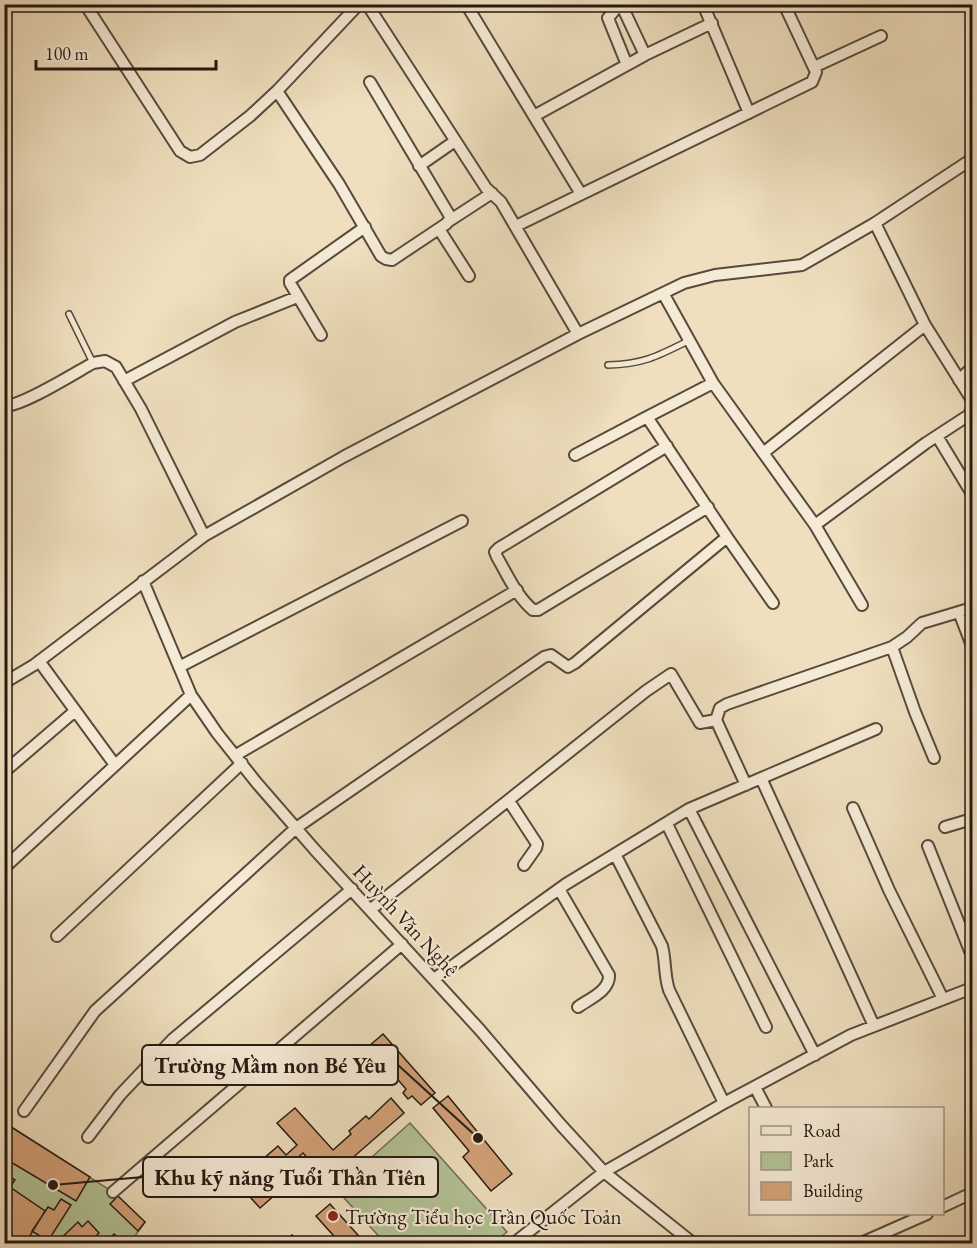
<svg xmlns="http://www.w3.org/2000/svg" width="977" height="1248" viewBox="0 0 977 1248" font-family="'EB Garamond',serif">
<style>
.green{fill:#b3c396;stroke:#6c6e54;stroke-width:1.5}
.building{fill:#d4a27a;stroke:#241912;stroke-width:1.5}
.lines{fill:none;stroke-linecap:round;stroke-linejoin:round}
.lane-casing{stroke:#574a3d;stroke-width:8}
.street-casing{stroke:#574a3d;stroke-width:14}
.lane{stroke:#f5ead5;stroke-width:5}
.street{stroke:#f5ead5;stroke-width:10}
.poi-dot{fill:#8f2418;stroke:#f5ead5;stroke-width:2}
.labels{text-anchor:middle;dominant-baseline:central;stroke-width:4.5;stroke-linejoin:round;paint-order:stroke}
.street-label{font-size:21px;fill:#241912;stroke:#f5ead5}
.poi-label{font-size:21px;fill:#241912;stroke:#f5ead5;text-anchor:start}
.leader{fill:none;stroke:#241912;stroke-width:2}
.callout-dot{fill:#241912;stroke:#f5ead5;stroke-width:2}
.callout{fill:#f5ead5;stroke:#241912;stroke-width:2}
.callout-label{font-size:22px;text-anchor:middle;font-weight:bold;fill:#241912}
</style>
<rect width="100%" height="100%" fill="#efdfbe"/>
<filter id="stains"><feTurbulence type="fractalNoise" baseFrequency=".00333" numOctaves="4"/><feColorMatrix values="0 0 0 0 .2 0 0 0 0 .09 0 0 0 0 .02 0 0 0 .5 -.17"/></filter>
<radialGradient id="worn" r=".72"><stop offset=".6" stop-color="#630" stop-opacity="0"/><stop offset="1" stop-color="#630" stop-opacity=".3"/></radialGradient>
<!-- green -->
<path class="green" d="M410,1123l97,109 -14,11h-108l-49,-54z
M8,1125l105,67 32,30 -15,21h-125l-1,-113z"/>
<!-- building -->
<path class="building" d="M383,1034l52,59 -14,12 -9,-9 -4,3 -5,-6 3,-4 -37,-43z
M448,1096l64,78 -21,17 -28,-34 6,-6 -36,-43z
M391,1098l13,15 -77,67 -24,-27 -11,10 4,5 -24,22 4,4 -16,14 -27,-30 13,-11 3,4 29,-25 8,9 11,-10 -20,-22 18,-15 38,42 18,-16 -2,-3 17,-15 3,3z
M8,1125l82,52 -14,24 -72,-43v-28z
M4,1173l11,7 -5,7 35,24 -20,33h-7l-8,-6 -2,4 -4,-2z
M118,1196l27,26 -7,9 -28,-27z
M61,1199l10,6 -23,36 -16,-10 16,-24 6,3z
M330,1204l36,40h-25l-25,-28z
M88,1221l11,12 -11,11h-33l23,-22 4,5z
M114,1234l11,9v1h-19z
M292,1235l7,9h-16z
M36,1237l5,7h-12l2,-6z"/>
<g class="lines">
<defs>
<path id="lane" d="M69,314l24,49
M608,365c36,-1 50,-9 82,-25"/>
<path id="street" d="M85,4l95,147 10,6 10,-2 50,-39 27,-25 82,-87
M367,4l119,184 15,14 77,132
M466,4l115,190
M620,4l-12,14 19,47
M621,4l24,51
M703,4l46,109
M814,67l67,-31
M277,91l62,93 42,72 5,3 6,1 54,-36 5,-6 -81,-136
M534,116l111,-61 67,-32
M419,166l36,-25
M449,221l43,-28
M875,223l50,102 47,75
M516,226l296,-144 4,-10 -32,-68
M439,229l30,47
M663,293l50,90 102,142 47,80
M321,335l-31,-52v-3l75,-53
M959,380l13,-12
M124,381l111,-59 62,-25
M4,406c17,1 71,-33 89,-43l12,-2 11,6 25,42 63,127
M647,417l66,-34
M937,436l35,58
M667,446l-168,102 -4,4 2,5c10,17 20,40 36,53h5l170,-103
M763,453l162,-128
M815,525l111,-82 43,-28 3,-6
M727,537l46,66
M143,581l48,114 26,38 39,49 59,68 165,180 81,95 43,47 90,72
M959,612l13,34
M892,647l23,65 19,46
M39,661l76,104
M179,667l283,-146
M4,683l30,-18 170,-129 141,-80 233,-122 106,-51 31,-8 87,-10 73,-42 97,-64
M236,755l281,-165
M4,772l71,-61
M761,778l113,248
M746,785l-30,-65 4,-12 7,-4 165,-57 15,-10 15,-14 50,-15
M509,801l28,43 -1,4 -12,17
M853,808l36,82 54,109
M689,809l126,246
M667,824l99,203
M945,827l27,-8
M928,846l44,110
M615,854l47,92c4,15 2,29 7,44l55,113
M4,868l187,-173
M559,889l50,86c1,16 -20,24 -31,32
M370,910l276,-219 25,-17 29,49 16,-3
M57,936l185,-173
M434,979l132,-95 123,-75 187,-80
M755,1087l11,21
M972,1100v5
M24,1111l71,-100 201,-183 248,-171 7,-2 17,12 7,-4 152,-126 -80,-120 -72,38
M88,1137l32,-42 53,-56 179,-150
M113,1192l289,-248
M942,1207l30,-14
M513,1244l91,-72 122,-70 125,-67 121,-47
M859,1244l68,-30"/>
</defs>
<!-- lane casing -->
<use href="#lane" class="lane-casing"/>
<!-- street casing -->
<use href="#street" class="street-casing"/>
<!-- lane -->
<use href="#lane" class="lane"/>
<!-- street -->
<use href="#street" class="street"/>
</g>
<!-- markers -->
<circle class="poi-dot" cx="333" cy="1216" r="6"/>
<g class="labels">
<!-- street labels -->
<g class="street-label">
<text transform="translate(406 920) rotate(47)">Huỳnh Văn Nghệ</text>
</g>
<!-- poi labels -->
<g class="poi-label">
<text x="345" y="1216">Trường Tiểu học Trần Quốc Toản</text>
</g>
</g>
<!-- callouts -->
<path class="leader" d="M478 1138L398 1065M53 1185L143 1177"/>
<g class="callout-dot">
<circle cx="478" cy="1138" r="6"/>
<circle cx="53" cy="1185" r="6"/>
</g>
<g class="callout">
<rect x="142" y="1045" width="256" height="40" rx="6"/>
<rect x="143" y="1157" width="295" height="40" rx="6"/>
</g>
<g class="callout-label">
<text x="270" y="1073">Trường Mầm non Bé Yêu</text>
<text x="290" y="1185">Khu kỹ năng Tuổi Thần Tiên</text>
</g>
<!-- margin -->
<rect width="977" height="1248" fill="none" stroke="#efdfbe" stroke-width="24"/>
<rect x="6" y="6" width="965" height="1236" fill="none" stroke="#241912" stroke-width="3"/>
<rect x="12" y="12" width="953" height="1224" fill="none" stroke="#241912" stroke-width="1.5"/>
<!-- legend -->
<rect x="749" y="1107" width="195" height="108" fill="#f5ead5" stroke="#a19687" stroke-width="1.5"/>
<rect x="761" y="1126" width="30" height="9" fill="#f5ead5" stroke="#a19687" stroke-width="1.5"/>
<text x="803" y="1137" font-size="18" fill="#241912">Road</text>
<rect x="761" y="1152" width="30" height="18" fill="#b3c396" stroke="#a19687" stroke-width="1.5"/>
<text x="803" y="1167" font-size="18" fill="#241912">Park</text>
<rect x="761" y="1182" width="30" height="18" fill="#d4a27a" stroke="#a19687" stroke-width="1.5"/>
<text x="803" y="1197" font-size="18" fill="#241912">Building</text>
<!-- scale -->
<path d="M36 60v9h180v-9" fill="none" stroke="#241912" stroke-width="3"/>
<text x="45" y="60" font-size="18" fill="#241912" stroke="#f5ead5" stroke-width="4.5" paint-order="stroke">100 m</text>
<rect width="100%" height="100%" filter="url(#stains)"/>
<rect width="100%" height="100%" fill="url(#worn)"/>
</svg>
